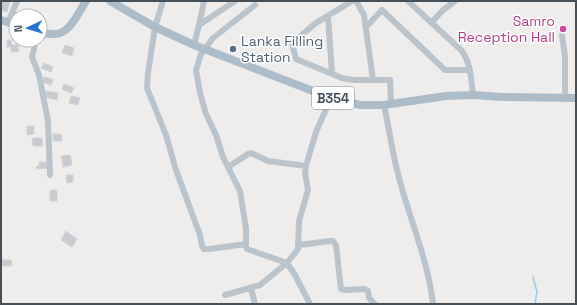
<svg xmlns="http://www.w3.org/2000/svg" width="577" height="305" viewBox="0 0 577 305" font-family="'Space Grotesk',sans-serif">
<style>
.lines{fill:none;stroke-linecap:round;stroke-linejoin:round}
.stream{stroke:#8dd3e4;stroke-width:1.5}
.building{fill:#cacbd1;stroke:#d0d3d7}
.minor{stroke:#bbc4cb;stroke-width:6}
.major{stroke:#adbcc9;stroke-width:8}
.hotel-dot{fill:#d1479c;stroke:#fff;stroke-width:1.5}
.service-dot{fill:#5c6f8a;stroke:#fff;stroke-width:1.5}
.labels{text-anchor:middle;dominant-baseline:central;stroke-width:3;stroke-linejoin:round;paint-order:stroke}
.shield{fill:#fff;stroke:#7e848a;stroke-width:1}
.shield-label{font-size:13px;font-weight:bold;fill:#465058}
.hotel-label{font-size:14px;fill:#b23c85;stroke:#fff;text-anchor:end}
.service-label{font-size:14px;fill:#4e5e75;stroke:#fff;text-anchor:start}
</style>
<rect width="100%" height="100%" fill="#efecec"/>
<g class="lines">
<!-- stream -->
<path class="stream" d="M533,277l4,15 -2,12"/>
</g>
<!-- building -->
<path class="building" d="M2,1l8,1 -3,10 -6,-2z
M7,40h4l1,5h7l-1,7h-7v-5h-4z
M65,45l9,3 -2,8 -10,-3z
M44,63l9,4 -2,5 -10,-4z
M44,77l9,2 -2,6 -9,-3z
M64,84l10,4 -3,5 -9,-4z
M46,91l12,2 -1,7 -13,-3z
M71,96l9,2 -2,7 -9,-2z
M27,126h7v8l-7,1z
M53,134h8l1,7h-9z
M32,138h10l1,8h-10z
M70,155l2,10 -9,2 -2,-11z
M39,162h9l1,6 -13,1v-3h3z
M66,175h7v7l-6,1z
M50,190h7v11h-7z
M66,231l11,8 -5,8 -11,-7z
M2,260h9l1,6h-10z"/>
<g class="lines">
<!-- minor -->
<path class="minor" d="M163,1l-8,26 -7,46 -1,15 19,47 10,35 24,65 2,11 2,3h5l37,-5
M352,1l-36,22 -24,20 4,16 46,19 12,2h19
M356,1l8,14 9,65h17l1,24
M408,1l54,50c9,13 9,28 11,44
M255,5l-42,33 -12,16 -5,16 4,23 6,21 10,21 7,22 17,34 6,37v18l1,3 40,14 8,12 15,29
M328,16l4,57
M432,22l10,-11 13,-10
M8,23l9,-22
M199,25l36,-24
M366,27l16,-17 63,60h25
M562,35l3,22v40
M36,40l-4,17 7,18 9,46 2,54
M194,45l5,-20 5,-24
M384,105c5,23 8,46 14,69 11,44 30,85 35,130
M228,167l20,-13 3,-1 17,8 38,5
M299,245l31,-4h3l3,4 5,44 3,1 21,-1 3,2 1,7 6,6
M251,288l4,16
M225,295l35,-10 27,-22 11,-14 1,-28 9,-31 -3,-17 1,-7 10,-34 15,-34"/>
<!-- major -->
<path class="major" d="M110,1l45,26 39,18 137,53 29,7h24l62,-9 27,-1 28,2 75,1
M1,20l15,5
M40,32c4,1 9,2 13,2 17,1 25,-21 33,-33"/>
</g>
<!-- markers -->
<circle class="hotel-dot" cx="563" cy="29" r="4"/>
<circle class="service-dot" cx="233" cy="49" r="4"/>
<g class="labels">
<!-- shield labels -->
<rect class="shield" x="312" y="87" width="42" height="22" rx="3"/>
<g class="shield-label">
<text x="333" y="98">B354</text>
</g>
<!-- hotel labels -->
<g class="hotel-label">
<text x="555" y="21">Samro<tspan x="555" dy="16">Reception Hall</tspan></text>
</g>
<!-- service labels -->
<g class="service-label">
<text x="241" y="41">Lanka Filling<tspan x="241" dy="16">Station</tspan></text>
</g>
</g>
<!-- border -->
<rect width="577" height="305" fill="none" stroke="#465058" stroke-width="4"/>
<!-- north arrow -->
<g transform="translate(28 28) rotate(266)"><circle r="19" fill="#ffffff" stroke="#b5b9bc"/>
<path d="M0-3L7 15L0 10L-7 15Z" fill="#2772ce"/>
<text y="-6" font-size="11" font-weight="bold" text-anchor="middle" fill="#465058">N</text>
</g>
</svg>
